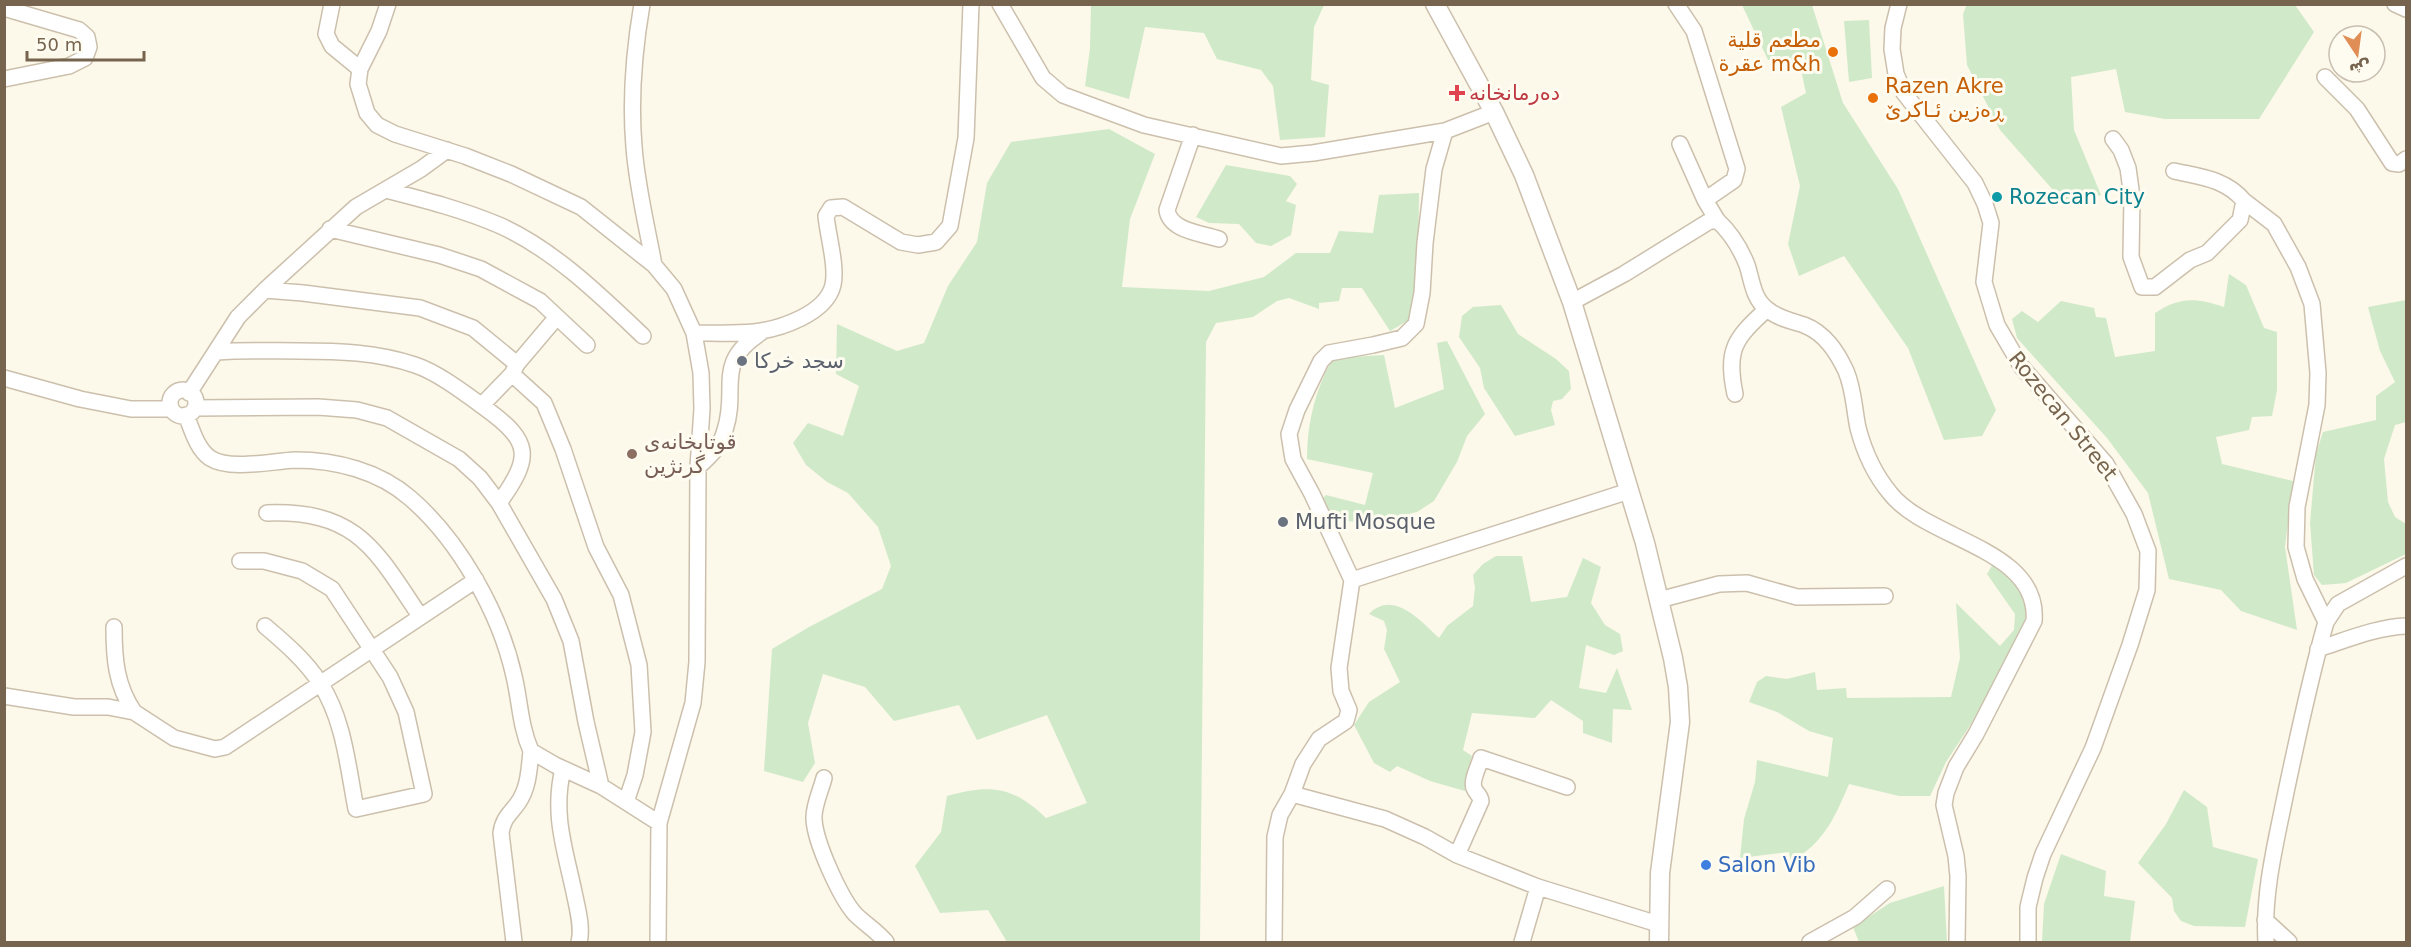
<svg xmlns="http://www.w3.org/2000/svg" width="2411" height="947" viewBox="0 0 2411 947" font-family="'DejaVu Sans','Noto Sans Arabic',sans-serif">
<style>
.green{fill:#d0eac9}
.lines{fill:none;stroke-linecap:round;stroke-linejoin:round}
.minor-casing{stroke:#ccc0ad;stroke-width:18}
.tertiary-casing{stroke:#ccc0ad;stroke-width:21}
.minor{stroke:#fff;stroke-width:15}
.tertiary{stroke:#fff;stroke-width:18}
.food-dot{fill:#e8710a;stroke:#fefcf1;stroke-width:2}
.health-dot{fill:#e0444e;stroke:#fefcf1;stroke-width:2}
.culture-dot{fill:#0f9aa8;stroke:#fefcf1;stroke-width:2}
.worship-dot{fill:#6b7280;stroke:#fefcf1;stroke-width:2}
.education-dot{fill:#8d6e63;stroke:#fefcf1;stroke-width:2}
.shop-dot{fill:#3f7fe0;stroke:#fefcf1;stroke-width:2}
.labels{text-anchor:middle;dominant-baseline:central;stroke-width:6;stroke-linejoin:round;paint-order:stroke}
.food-label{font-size:21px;fill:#c56008;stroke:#fefcf1;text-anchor:end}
.health-label{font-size:21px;fill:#be3a42;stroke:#fefcf1;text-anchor:start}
.culture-label{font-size:21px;fill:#0d838f;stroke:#fefcf1;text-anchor:start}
.worship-label{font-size:21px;fill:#5b616d;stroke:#fefcf1;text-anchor:start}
.street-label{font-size:21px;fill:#77644e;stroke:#fefcf1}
.education-label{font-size:21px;fill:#785e54;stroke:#fefcf1;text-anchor:start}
.shop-label{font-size:21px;fill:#366cbe;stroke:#fefcf1;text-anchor:start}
</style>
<rect width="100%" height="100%" fill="#fcf8ea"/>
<!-- green -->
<path class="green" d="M1967,4l328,1 19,27 -55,87h-94l-40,-7 -9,-43 -45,8 3,53 27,65 -33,12 -68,-77 -33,-65 -4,-51z
M1091,5h233l-10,22 -3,53 18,5 -4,52 -45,3 -7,-54 -12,-16 -44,-11 -13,-26 -59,-6 -16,72 -44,-13 5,-38z
M1742,5h70l31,98 55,86 98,221 -14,26 -38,4 -36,-92 -64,-92 -45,20 -11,-32 12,-58 -19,-79 25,-14 -7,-32 -31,-1z
M1869,20l3,58 -23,4 -5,-61z
M1109,129l46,25 -25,65 -8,68 87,4 55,-14 32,-24h34l9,-22 34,2 6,-38 40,-2 -1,97 -9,30 -19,11 -28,-43h-20l-3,13 -20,2v6l-30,-11 -12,3 -24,16 -37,6 -10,19 -6,600h-193l-19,-32 -48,3 -25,-47 26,-34 6,-36c43,-12 66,-10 99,22l41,-15 -40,-88 -70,25 -18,-35 -65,16 -29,-34 -42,-13 -15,49 7,40 -12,19 -39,-11 8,-122 37,-22 73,-38 9,-23 -13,-39 -30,-34 -21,-11 -21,-17 -13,-22 15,-20 35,13 16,-50 -23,-12 1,-50 60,27 27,-8 24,-57 29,-44 10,-59 24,-41z
M1226,165l64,11 7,8 -11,17 10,4 -5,30 -20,11 -15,-3 -17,-19 -30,-1 -13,-6z
M2229,274l17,11 18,43 13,4v58l-5,26 -20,1 -3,13 -33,7 6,27 71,17 -8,66 12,83 -56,-19 -20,-21 -52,-11 -21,-86 -41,-55 -90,-100 -5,-19 10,-8 16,11 23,-21 33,7 2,9 10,1 9,39 40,-6v-38c25,-17 42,-15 69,-6z
M2406,300v122l-11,3 -11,34 4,43 7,15 11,7v30l-60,29 -24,2 -8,-10 -4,-52 6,-69 7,-22 53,-12v-24l19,-14 -15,-31 -12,-44z
M1501,305l17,29 38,25 13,12 2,18 -9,10 -9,2 -2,9 4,15 -40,11 -31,-48 -4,-20 -21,-31 3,-21 11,-9z
M1447,341l38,73 -18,22 -10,26 -23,39 -17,11 -49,11 -31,-3 -17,-19 6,-6 39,10 8,-32 -66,-14c0,-36 8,-69 26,-101l51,-3 11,53 49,-19 -7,-46z
M1496,556h26l9,46 36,-5 16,-39 18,9 -10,36 14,22 15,9 3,17 -9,4 -28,-10 -7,43 27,5 11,-25 15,42 -19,-1 -1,34 -29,-10v-12l-32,-21 -16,18 -63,-5 -9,37 9,6 -2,10 4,3 -9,22 -35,-10 -33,-15 -7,6 -16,-9 -20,-38 15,-23 31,-20 -16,-33 3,-19 -3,-9 -15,-7c24,-25 52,7 70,24l8,-12 26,-20 2,-18 -2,-13 10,-11z
M1994,562c19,17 33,28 34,56l-57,106 -25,38 -16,34h-31l-50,-12c-15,35 -24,57 -58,78l-2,-10 -49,6 4,-39 11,-37 2,-22 71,17 5,-39 -24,-7 -32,-19 -28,-10 8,-20 9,-6 21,3 28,-7 2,18 29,-2 1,10 104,-1 9,-39 -4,-55 44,43 14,-16 1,-16 -28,-40z
M2184,790l23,17 6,40 45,12 -13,68 -51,-1 -13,-5 -7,-10 -2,-13 -34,-35 28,-39z
M2061,854l45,17 -2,25 31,5 -5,41h-88l2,-38z
M1944,886l3,56h-88l-6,-15 37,-24z"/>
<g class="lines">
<defs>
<path id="minor" d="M332,4l-6,30 6,12 28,23
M388,4l-9,27 -19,38 -2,15 9,29 10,12 18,9 70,22 46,18 70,33 73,58 20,24 20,44 7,40 1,36 -4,58 -1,195 -4,41 -34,120 -1,119
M642,4c-8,47 -12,96 -8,143 3,40 13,80 20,118
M1000,4l43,74 20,17 81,30 137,31 32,-3 132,-22 49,-19
M1676,4l18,27 43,138 -3,11 -29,20 12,20
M1899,4l-6,24 -1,21 4,25 8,19 71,90 10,21 6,19 -7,59 13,43 24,41 85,98 28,50 14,37 -1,39 -17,55 -37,103 -50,106 -8,24 -7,29v35
M2395,4l11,5
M4,8l75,22 8,7 2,10 -4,11 -16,8 -65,13
M2325,77l32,32 35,54 7,1 7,-5
M1445,131l-11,38 -9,74 -3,50 -6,31 -14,14 -29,7 -44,8 -8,8 -24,49 -8,24 4,25 19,35 40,86 -13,88 2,23 8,19 -3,11 -27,18 -16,25 -11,30 93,25 40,18 32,18 81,32 120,37
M1193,135l-26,75c3,21 34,23 52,29
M2113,139l8,11 7,18 4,29 -1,60 11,30h13l35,-27 17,-7 33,-33 4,-19 30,23 24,43 14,37 6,69 -1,32 -20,102 -1,40 9,32 21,43
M1680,144l25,56
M2174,171c27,6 52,8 70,30
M386,190c39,10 78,20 115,36 53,24 100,70 142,110
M330,229l109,26 42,14 59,32 47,44
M265,290l38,3 117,15 53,20 44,36
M1572,302l52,-28 84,-52 9,-2c14,13 23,27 30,45 5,15 6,34 20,44 10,9 25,12 37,16 21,8 33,27 42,46 8,19 8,38 12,57 6,23 17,47 32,65 36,47 150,55 144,128l-58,113 -20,33 -10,26 -2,12 12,51 2,20 -1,66
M694,333c20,0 40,1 60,-1 26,-3 72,-18 79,-47 4,-19 -5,-49 -7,-69l5,-8 12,-1 58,35 17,3 18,-3 14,-16 16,-88 5,-134
M217,352c27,-2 54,-1 82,-1 39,0 78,1 116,14 22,7 51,29 70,43 47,34 47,49 14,95
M512,374l32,29 19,46 33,98 25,48 18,70 4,67 -8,43 -9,27
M4,378l76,21 51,10h40
M170 403a13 13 0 1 1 26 0a13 13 0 1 1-26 0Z
M189,393l49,-76 27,-27 91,-83 65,-38 26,-19
M1735,394c-9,-44 -1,-55 32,-85
M482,405l30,-31 5,-10 39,-46
M195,408l123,-1 39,3 30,8 72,41 21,19 19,25 55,96 17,42 15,81 15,64
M186,415c6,15 11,34 24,43 20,13 62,3 85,2 41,0 84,11 115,38 49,42 90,115 104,178 6,25 6,50 17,75l24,14 46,21 58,37
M698,467c12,-11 23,-21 27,-37 14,-43 -12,-67 37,-98
M267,513c90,-3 108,36 153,103
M240,561h24l38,10 30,18 58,88 16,35 18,82 -68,15c-8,-41 -12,-90 -36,-126 -14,-22 -35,-40 -55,-57
M1352,580l277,-89
M1659,600l60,-16 28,-1 50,14 88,-1
M114,627c0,32 2,58 20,85
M2318,649c28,-9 59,-22 88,-23
M4,696l70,11h34l26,5 40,26 41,11 10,-2 251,-167
M563,769c-11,45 2,80 11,123 3,15 9,36 5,50
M824,778c-3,12 -11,29 -10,41 1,23 26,78 41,95 10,10 22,17 31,28
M1457,855l24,-54c-1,-7 -5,-7 -7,-13 -3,-8 5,-22 7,-30l86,29
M2265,920l24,22
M514,942l-13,-109c2,-15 9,-19 17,-30 11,-16 11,-34 13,-52
M1274,942l1,-105 5,-22 12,-21
M1522,942l16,-55
M1810,942l45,-25 32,-28
M2266,942c-3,-50 10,-100 20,-150 12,-57 24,-114 40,-170l12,-18 68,-38"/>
<path id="tertiary" d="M1435,4l59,108 30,63 48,127 73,241 28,115 5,29 2,35 -20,151 -1,69"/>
</defs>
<!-- minor casing -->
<use href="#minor" class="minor-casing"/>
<!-- tertiary casing -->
<use href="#tertiary" class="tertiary-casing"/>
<!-- minor -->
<use href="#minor" class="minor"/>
<!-- tertiary -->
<use href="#tertiary" class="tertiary"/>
</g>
<!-- markers -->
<g class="food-dot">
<circle cx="1833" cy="52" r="6"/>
<circle cx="1873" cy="98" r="6"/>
</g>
<path class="health-dot" d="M1454 84h6v6h6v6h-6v6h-6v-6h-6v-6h6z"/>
<circle class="culture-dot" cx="1997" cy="197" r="6"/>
<g class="worship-dot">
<circle cx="742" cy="361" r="6"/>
<circle cx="1283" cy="522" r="6"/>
</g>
<circle class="education-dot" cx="632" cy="454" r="6"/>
<circle class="shop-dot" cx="1706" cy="865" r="6"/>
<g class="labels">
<!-- food labels -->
<g class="food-label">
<text x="1821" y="40">مطعم قلية<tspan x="1821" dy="24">عقرة m&amp;h</tspan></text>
<text x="1885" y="86" text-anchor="start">Razen Akre<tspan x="1885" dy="24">ڕەزین ئـاکرێ</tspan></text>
</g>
<!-- health labels -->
<g class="health-label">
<text x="1469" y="93">دەرمانخانە</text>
</g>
<!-- culture labels -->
<g class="culture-label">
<text x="2009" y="197">Rozecan City</text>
</g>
<!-- worship labels -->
<g class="worship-label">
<text x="754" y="361">سجد خركا</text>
<text x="1295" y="522">Mufti Mosque</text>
</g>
<!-- street labels -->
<g class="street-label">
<text transform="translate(2063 416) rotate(51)">Rozecan Street</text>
</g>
<!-- education labels -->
<g class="education-label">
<text x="644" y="442">قوتابخانەی<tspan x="644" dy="24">گرنژین</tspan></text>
</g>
<!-- shop labels -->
<g class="shop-label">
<text x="1718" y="865">Salon Vib</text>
</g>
</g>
<!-- border -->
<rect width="2411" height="947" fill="none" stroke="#77644e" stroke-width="12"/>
<!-- north arrow -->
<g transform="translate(2357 54) rotate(167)"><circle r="28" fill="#fefcf1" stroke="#c8bfb0" stroke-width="1.5"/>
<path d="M0-4.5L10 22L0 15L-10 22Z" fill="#e08e55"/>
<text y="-9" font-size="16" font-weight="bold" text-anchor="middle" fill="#77644e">ش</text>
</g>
<!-- scale -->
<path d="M27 51v9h117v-9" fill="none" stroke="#77644e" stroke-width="3"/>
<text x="36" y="51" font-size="18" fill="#77644e" stroke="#fefcf1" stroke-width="4.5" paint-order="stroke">50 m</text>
</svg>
